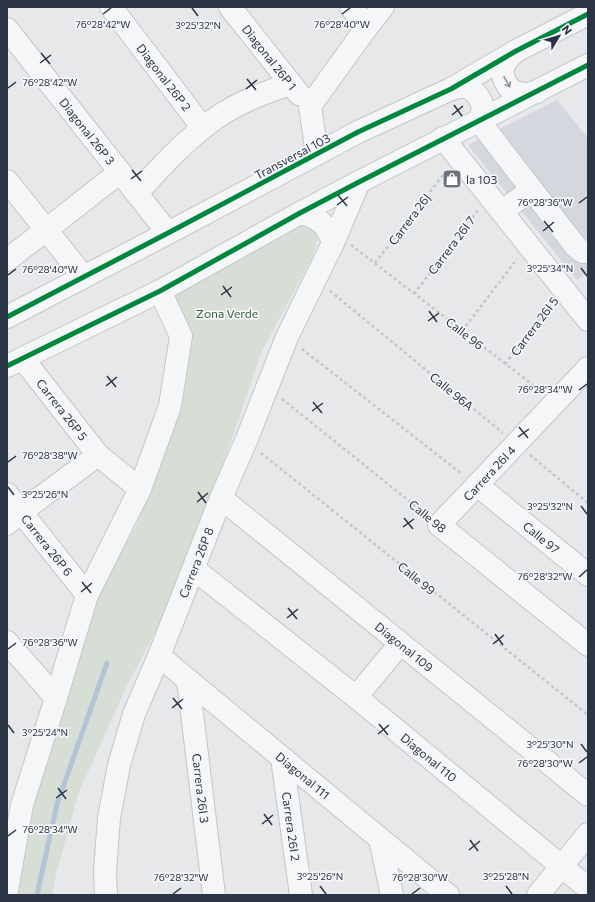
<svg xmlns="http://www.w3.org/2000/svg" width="595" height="902" viewBox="0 0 595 902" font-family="Commissioner,sans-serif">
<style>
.built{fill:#d4d7dd}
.green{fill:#d6ded6}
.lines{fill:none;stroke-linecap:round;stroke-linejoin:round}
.stream{stroke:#b4c4d5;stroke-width:5}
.minor-casing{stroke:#c4c6c8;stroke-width:24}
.path{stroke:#c5c6ca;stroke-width:2.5;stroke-dasharray:3 3;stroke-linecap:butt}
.minor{stroke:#f5f6f7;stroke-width:22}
.cycleway-casing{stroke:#f4f6f9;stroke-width:8}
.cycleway{stroke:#00873e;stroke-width:5}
.oneway{stroke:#90959e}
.ticks{fill:none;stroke:#2b3445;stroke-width:1.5}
.labels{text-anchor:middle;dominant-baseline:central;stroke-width:3.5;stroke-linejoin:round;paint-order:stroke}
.street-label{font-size:12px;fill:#2b3445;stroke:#f4f6f9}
.poi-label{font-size:12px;fill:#2b3445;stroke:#f4f6f9;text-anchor:start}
.park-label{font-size:12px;fill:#3f6138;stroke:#f4f6f9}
.ticks-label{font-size:10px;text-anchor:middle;fill:#2b3445;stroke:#f4f6f9;stroke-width:3.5;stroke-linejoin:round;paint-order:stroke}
</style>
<rect width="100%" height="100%" fill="#e6e8ea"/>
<!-- built -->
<path class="built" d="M557,100l31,38v133l-11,9 -109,-135z"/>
<!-- green -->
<path class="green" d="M300,218l19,14 -6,24 -51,95 -46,134 -57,140 -32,61 -49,108 -23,85 -3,16h-41l15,-89 68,-209 43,-72 37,-120 10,-69 -21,-44z"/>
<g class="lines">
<!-- stream -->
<path class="stream" d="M37,895l20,-91 50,-141"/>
<defs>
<g id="minor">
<path id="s1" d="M111,7l92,121"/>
<path id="s2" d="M230,7l69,87"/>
<path d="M351,7l16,20"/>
<path id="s3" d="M7,29l161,204"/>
<path d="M516,51c-4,4 -8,7 -11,12 -6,11 1,27 14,30 6,2 12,0 18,-1"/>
<path d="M451,89c5,-1 9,-3 13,-2 10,1 21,15 18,25 0,3 -2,6 -3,9"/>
<path d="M479,121l97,126 7,5h5"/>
<path d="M443,138l145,182"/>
<path d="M317,154l-7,-48 57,-79 16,-20"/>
<path d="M7,181l77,96"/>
<path d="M137,193c25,-27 49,-54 79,-75 23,-16 49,-26 75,-34"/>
<path d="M502,212l14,-11 16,-11"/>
<path d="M300,213c19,4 27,12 33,30"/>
<path d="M7,260l39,-30 74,-58"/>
<path d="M7,317l161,-84 190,-101 93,-43 65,-38 72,-37"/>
<path id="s4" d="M23,359l75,96 42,34"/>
<path d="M7,366l153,-75 140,-78 59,-31 229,-117"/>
<path d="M588,368l-149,157 149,120"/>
<path id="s5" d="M477,485l111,90"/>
<path id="s6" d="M7,494l80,101"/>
<path id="s7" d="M221,498l367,297"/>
<path d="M7,524l14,-12 77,-57"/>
<path id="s8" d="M194,569l162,128 232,191"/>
<path d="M7,642l49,56"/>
<path id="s9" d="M159,656l289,239"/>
<path id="s10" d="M188,680l26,215"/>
<path d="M356,697l44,-53"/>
<path id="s11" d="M282,758l19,137"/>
<path d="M380,839l12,56"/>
<path d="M7,890l15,-85 34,-107 31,-103 53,-106 30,-83 11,-70 -21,-45"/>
<path id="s12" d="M106,895l-1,-24 4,-53 10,-53 15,-51 25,-58 62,-158 25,-57 41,-104 46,-94 26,-61"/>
<path d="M538,895l50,-61"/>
</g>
</defs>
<!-- minor casing -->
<use href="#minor" class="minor-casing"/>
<!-- path -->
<path class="path" d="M351,245l190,146
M375,263l71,-92
M330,291l173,142
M414,294l64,-84
M462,331l55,-72
M302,349l160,125
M505,364l47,-61
M282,399l142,114
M261,453l327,262
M530,455l58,48"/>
<!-- minor -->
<use href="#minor" class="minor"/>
<defs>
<path id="cycleway" d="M7,317l161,-84 190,-101 93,-43 65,-38 72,-37
M7,366l153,-75 140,-78 59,-31 229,-117"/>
</defs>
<!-- cycleway casing -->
<use href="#cycleway" class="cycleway-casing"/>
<!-- cycleway -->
<use href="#cycleway" class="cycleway"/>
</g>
<!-- one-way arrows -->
<defs><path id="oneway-shaft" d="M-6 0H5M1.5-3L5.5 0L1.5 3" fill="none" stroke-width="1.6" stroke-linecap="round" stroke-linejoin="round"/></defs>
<use class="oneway" href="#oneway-shaft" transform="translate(507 82) rotate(61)"/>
<!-- ticks -->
<path class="ticks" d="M192,8l6,8M103,14l8,-6M342,14l8,-6M41,53l9,11M40,63l11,-8M247,79l9,11M8,88l8,-6M246,89l11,-9M454,105l8,11M452,115l11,-9M132,170l9,11M131,179l11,-8M338,195l9,11M579,203l8,-6M337,205l11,-8M544,221l9,11M543,231l11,-9M581,268l6,8M8,275l8,-6M223,286l8,11M221,295l11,-8M429,311l8,11M428,321l11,-8M107,376l9,11M106,386l11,-9M579,390l8,-6M313,402l9,11M312,411l11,-8M519,427l9,11M518,437l11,-8M8,462l8,-6M8,487l6,8M198,492l8,11M197,502l11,-9M581,506l6,8M404,518l9,11M403,527l11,-8M579,577l8,-7M82,582l9,11M81,592l11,-9M288,608l9,11M287,618l11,-9M495,634l8,11M493,644l11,-9M8,649l8,-6M173,698l9,11M172,708l11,-9M379,724l9,11M8,725l6,8M378,734l11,-9M581,744l6,8M579,763l8,-6M58,788l8,11M56,798l11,-8M264,814l8,11M262,824l11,-9M8,836l8,-6M470,840l8,11M469,850l11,-9M320,886l6,8M506,886l6,8M173,894l8,-6M412,894l8,-6"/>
<!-- icons -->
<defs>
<symbol id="shop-square" viewBox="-11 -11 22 22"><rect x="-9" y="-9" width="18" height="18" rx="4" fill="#6c737f" stroke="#f4f6f9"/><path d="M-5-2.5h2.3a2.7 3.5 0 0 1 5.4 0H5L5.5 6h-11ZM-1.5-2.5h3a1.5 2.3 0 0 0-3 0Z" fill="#fff"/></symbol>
</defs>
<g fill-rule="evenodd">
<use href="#shop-square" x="441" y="168" width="22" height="22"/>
</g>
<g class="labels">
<!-- street labels -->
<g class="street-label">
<text stroke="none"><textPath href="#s2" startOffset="64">Diagonal 26P 1</textPath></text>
<text stroke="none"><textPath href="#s1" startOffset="88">Diagonal 26P 2</textPath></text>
<text stroke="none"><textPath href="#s3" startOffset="130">Diagonal 26P 3</textPath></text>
<text transform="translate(292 156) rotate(-28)">Transversal 103</text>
<text transform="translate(409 219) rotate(-53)">Carrera 26J</text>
<text transform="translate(451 245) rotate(-53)">Carrera 26I 7</text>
<text transform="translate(534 326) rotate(-53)">Carrera 26I 5</text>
<text transform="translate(465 333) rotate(38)">Calle 96</text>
<text transform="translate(452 391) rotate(39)">Calle 96A</text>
<text stroke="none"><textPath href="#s4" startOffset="64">Carrera 26P 5</textPath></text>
<text transform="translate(489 473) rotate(-47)">Carrera 26I 4</text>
<text transform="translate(428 516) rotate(39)">Calle 98</text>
<text stroke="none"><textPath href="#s5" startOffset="83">Calle 97</textPath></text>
<text stroke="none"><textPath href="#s6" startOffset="65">Carrera 26P 6</textPath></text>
<text stroke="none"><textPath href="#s12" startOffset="348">Carrera 26P 8</textPath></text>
<text transform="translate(417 578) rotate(39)">Calle 99</text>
<text stroke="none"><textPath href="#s7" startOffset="236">Diagonal 109</textPath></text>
<text stroke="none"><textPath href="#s8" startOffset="301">Diagonal 110</textPath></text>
<text stroke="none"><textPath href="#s9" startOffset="187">Diagonal 111</textPath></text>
<text stroke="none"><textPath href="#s10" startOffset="109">Carrera 26I 3</textPath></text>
<text stroke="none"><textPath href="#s11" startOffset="69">Carrera 26I 2</textPath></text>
</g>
<!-- poi labels -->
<g class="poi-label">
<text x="466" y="179">la 103</text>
</g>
<!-- park labels -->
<g class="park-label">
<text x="227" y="313">Zona Verde</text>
</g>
</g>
<g class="ticks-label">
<text x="103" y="28">76°28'42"W</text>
<text x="342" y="28">76°28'40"W</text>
<text x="198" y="29">3°25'32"N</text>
<text x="50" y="86">76°28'42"W</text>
<text x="545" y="206">76°28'36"W</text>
<text x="550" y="272">3°25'34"N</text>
<text x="50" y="273">76°28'40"W</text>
<text x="545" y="393">76°28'34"W</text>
<text x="50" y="459">76°28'38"W</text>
<text x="45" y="498">3°25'26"N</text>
<text x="550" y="510">3°25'32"N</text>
<text x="545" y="580">76°28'32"W</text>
<text x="50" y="646">76°28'36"W</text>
<text x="45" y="736">3°25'24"N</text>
<text x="550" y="748">3°25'30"N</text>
<text x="545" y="767">76°28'30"W</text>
<text x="50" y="833">76°28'34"W</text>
<text x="320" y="880">3°25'26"N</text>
<text x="506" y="880">3°25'28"N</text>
<text x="181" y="881">76°28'32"W</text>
<text x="420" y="881">76°28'30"W</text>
</g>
<!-- border -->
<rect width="595" height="902" fill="none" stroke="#2b3445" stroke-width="16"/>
<!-- north arrow -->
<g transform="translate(559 36) rotate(52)" stroke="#f4f6f9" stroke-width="3" paint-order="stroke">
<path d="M0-3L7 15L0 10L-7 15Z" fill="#2b3445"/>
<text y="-6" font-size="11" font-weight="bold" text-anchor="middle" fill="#2b3445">N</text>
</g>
</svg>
